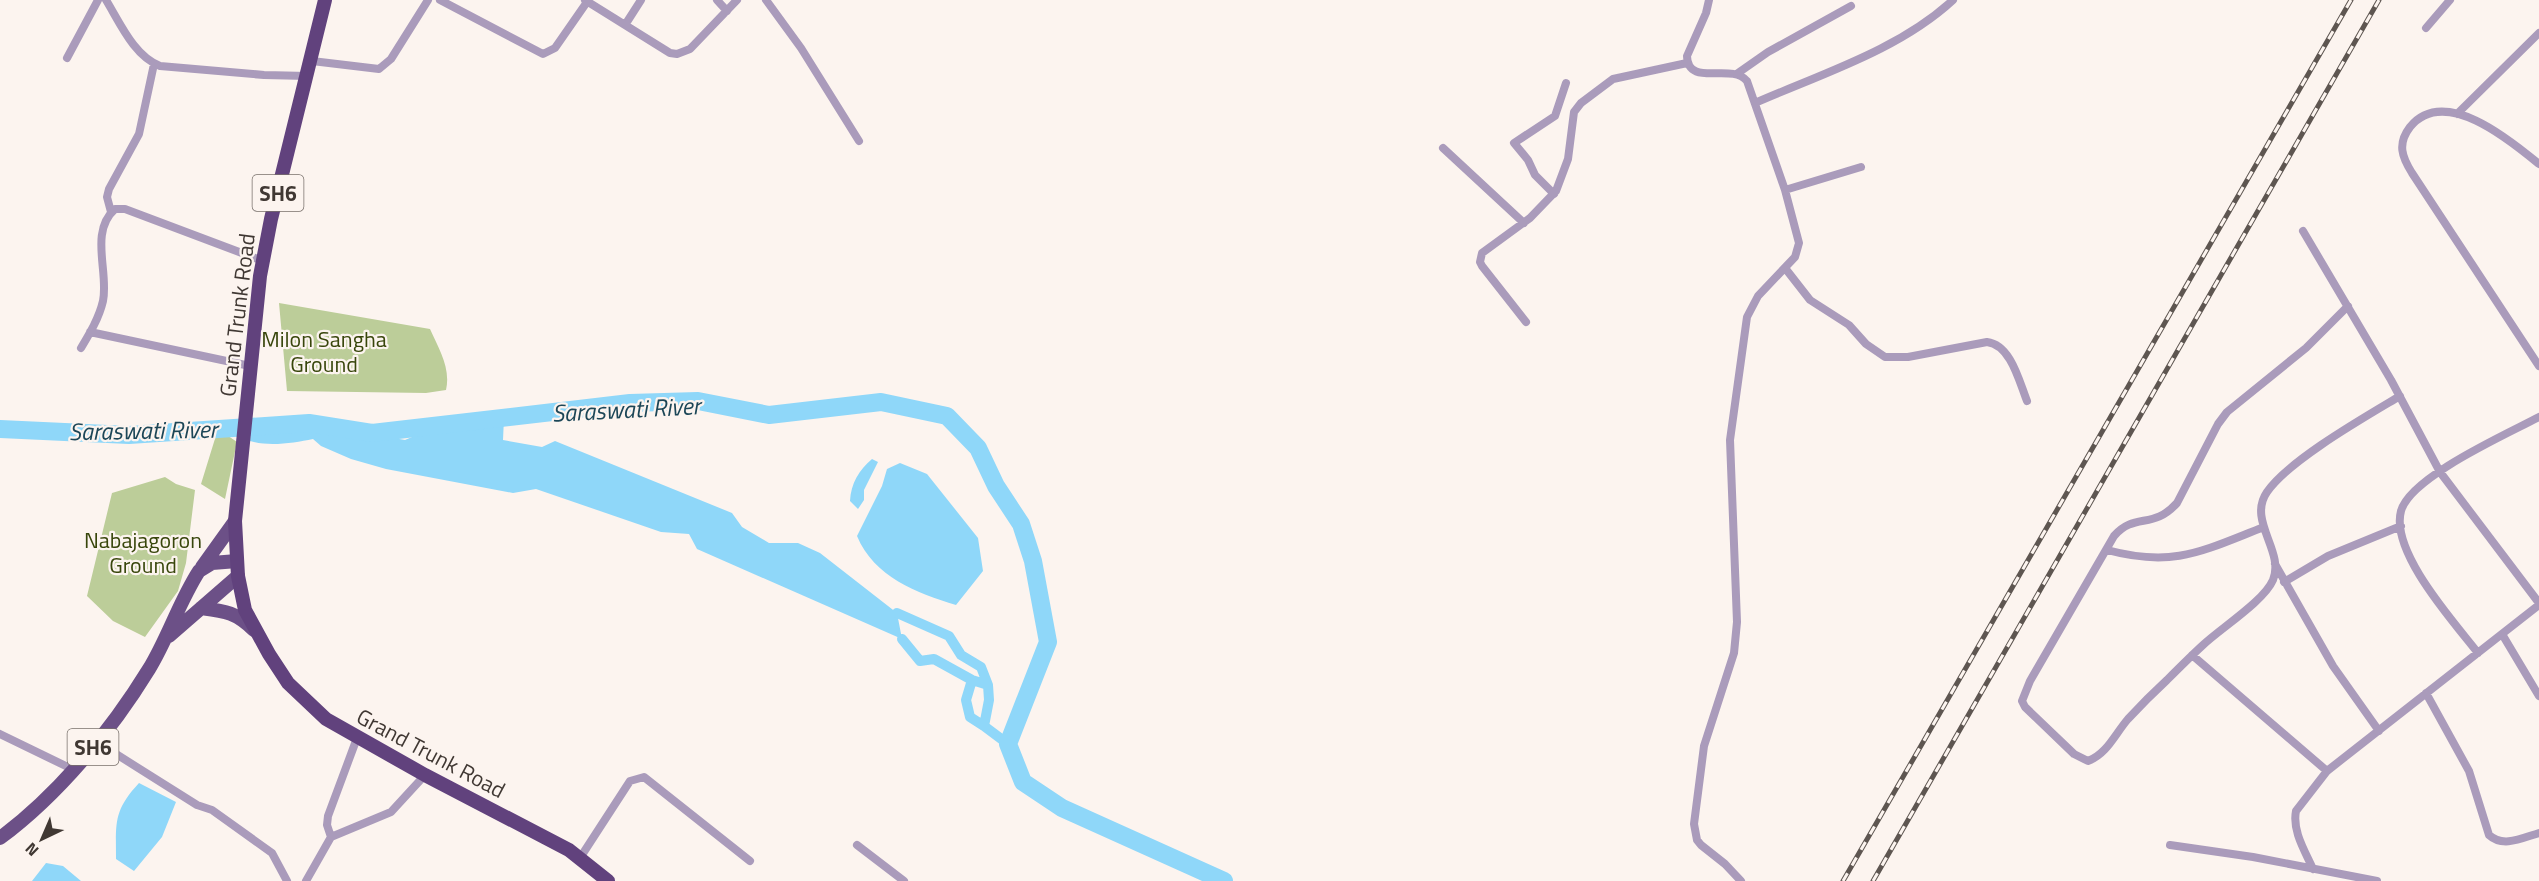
<svg xmlns="http://www.w3.org/2000/svg" width="2539" height="881" viewBox="0 0 2539 881" font-family="'Titillium Web',sans-serif">
<style>
.green{fill:#bccd99}
.water{fill:#8fd7f9}
.lines{fill:none;stroke-linecap:round;stroke-linejoin:round}
.canal{stroke:#8fd7f9;stroke-width:10}
.river{stroke:#8fd7f9;stroke-width:18}
.minor{stroke:#aa9bbb;stroke-width:8}
.primary{stroke:#6c5087;stroke-width:14}
.trunk{stroke:#61427d;stroke-width:14}
.rail-casing{stroke:#5e5651;stroke-width:5}
.rail{stroke:#fcf4ef;stroke-width:3;stroke-dasharray:9;stroke-linecap:butt}
.labels{text-anchor:middle;dominant-baseline:central;stroke-width:4.5;stroke-linejoin:round;paint-order:stroke}
.shield{fill:#fcf4ef;stroke:#78706b;stroke-width:1.5}
.shield-label{font-size:21px;font-weight:bold;fill:#403833}
.street-label{font-size:22px;fill:#403833;stroke:#fcf4ef}
.park-label{font-size:22px;fill:#38460b;stroke:#fcf4ef}
.water-label{font-size:24px;font-style:italic;fill:#1c4657;stroke:#fcf4ef}
</style>
<rect width="100%" height="100%" fill="#fcf4ef"/>
<!-- green -->
<path class="green" d="M279,303l151,26c9,20 21,39 16,61l-20,3 -139,-2z
M218,429l19,13 -12,57 -24,-15z
M165,477l11,7 19,6 -9,73 -8,28 -33,46 -32,-16 -26,-25 25,-103z"/>
<!-- water -->
<path class="water" d="M504,418l-1,22 39,7 13,-6 177,72 10,14 27,16h29l22,10 77,60 5,26 -205,-90 -8,-15 -28,-2 -125,-43 -23,4 -127,-24 -35,-10 -30,-13 -8,-7c-19,4 -44,8 -63,2l1,-14 58,-4 96,17 35,-15z
M872,459l6,3 -14,28v10l-6,9 -8,-8c1,-18 9,-31 22,-42z
M900,463l27,11 51,64 5,33 -27,34c-39,-12 -82,-28 -99,-69l25,-50 5,-17z
M139,783l37,19 -14,35 -28,34 -18,-12c0,-36 -3,-48 23,-76z
M46,863l17,3 18,15h-49z"/>
<g class="lines">
<!-- canal -->
<path class="canal" d="M897,613l52,23 12,19 20,12 7,18 1,15 -5,26 24,18
M902,639l18,22 14,-2 38,21 16,5
M972,680l-6,20 4,17 14,9"/>
<!-- river -->
<path class="river" d="M0,429l129,6 180,-12 63,10 258,-30 68,-2 71,14 112,-13 66,14 31,32 18,38 25,38 12,37 15,81 -40,102 15,38 39,26 162,73"/>
<!-- minor -->
<path class="minor" d="M106,0c14,23 28,56 54,66l104,9 44,1
M440,0l103,54 12,-6 32,-46
M585,0l85,53 7,1 13,-5 47,-49
M717,0l10,11
M766,0l35,48 58,93
M1709,0l-3,13 -19,43c1,32 44,6 60,25l38,109 14,53 -4,14 -37,39 -11,21 -17,123 7,182 -3,31 -30,93 -10,78 3,16 4,5 24,19 16,17
M625,25l16,-25
M2426,28l24,-28
M67,58l31,-58
M312,61l67,8 12,-10 37,-59
M1738,73l30,-21 83,-46
M1755,103c66,-29 144,-53 198,-103
M2457,114l82,-81
M1443,148l81,75
M2539,164c-29,-24 -95,-79 -129,-37 -13,17 -8,30 2,46l127,193
M1785,190l76,-23
M1554,194l-19,-19 -7,-15 -14,-17 41,-27 11,-33
M111,212l-4,-15 2,-8 30,-55 15,-70
M2303,231l88,149 49,92 99,131
M1785,268l25,32 39,25 17,19 19,13h23l79,-15c24,3 32,39 40,59
M2348,306l-42,42 -79,64 -9,12 -41,79c-24,27 -42,9 -63,33l-84,145 -8,20 3,6 49,47 14,7c19,-7 27,-27 40,-42 13,-14 26,-27 39,-39 12,-12 24,-24 36,-35 18,-17 61,-44 70,-65 12,-29 -26,-59 -6,-88 22,-32 98,-75 133,-96
M1526,322l-44,-56 -2,-4 2,-9 48,-35 26,-27 12,-32 6,-47 7,-9 32,-24 74,-16
M90,332l160,34
M81,348c9,-15 18,-30 22,-47 6,-29 -14,-69 12,-92h10l138,52
M2107,550c67,18 95,1 157,-23
M2275,564l58,102 46,65
M2284,582l44,-26 73,-30
M2502,634l37,62
M2478,653c-24,-31 -88,-101 -77,-142 9,-34 106,-77 138,-94
M2192,655l135,116
M2426,693l43,78 20,64c14,13 33,3 50,-2
M0,734l74,36
M97,742l100,63 15,5 60,43 15,28
M331,837l-4,-12 1,-9 29,-78
M857,845l47,36
M2170,845l83,12 124,24
M580,858l50,-77 14,-4 106,84
M2313,869c-8,-18 -21,-38 -17,-58l31,-40 212,-166
M306,881l25,-44 60,-25 34,-37"/>
<!-- primary -->
<path class="primary" d="M202,567l33,-46
M201,608c24,3 35,4 53,22
M169,636l69,-60
M0,838c58,-43 111,-107 149,-169 19,-31 30,-67 50,-98l13,-8 25,-2"/>
<!-- trunk -->
<path class="trunk" d="M325,0l-54,219 -11,57 -25,245 3,55 7,34 24,44 19,29 38,36 99,56 144,75 39,31"/>
<defs>
<path id="rail" d="M1843,881l508,-881
M1873,881l506,-881"/>
</defs>
<!-- rail casing -->
<use href="#rail" class="rail-casing"/>
<!-- rail -->
<use href="#rail" class="rail"/>
</g>
<g class="labels">
<!-- shield labels -->
<g class="shield">
<rect x="252.5" y="175" width="51" height="36" rx="4.5"/>
<rect x="67.5" y="729" width="51" height="36" rx="4.5"/>
</g>
<g class="shield-label">
<text x="278" y="193">SH6</text>
<text x="93" y="747">SH6</text>
</g>
<!-- street labels -->
<g class="street-label">
<text transform="translate(237 315) rotate(-83)">Grand Trunk Road</text>
<text transform="translate(431 753) rotate(28)">Grand Trunk Road</text>
</g>
<!-- park labels -->
<g class="park-label">
<text x="324" y="339">Milon Sangha<tspan x="324" dy="25">Ground</tspan></text>
<text x="143" y="540">Nabajagoron<tspan x="143" dy="25">Ground</tspan></text>
</g>
<!-- water labels -->
<g class="water-label">
<text transform="translate(626 409) rotate(-3)">Saraswati River</text>
<text transform="translate(143 430) rotate(-1)">Saraswati River</text>
</g>
</g>
<!-- north arrow -->
<g transform="translate(42 839) rotate(224)" stroke="#fcf4ef" stroke-width="4.5" paint-order="stroke">
<path d="M0-4.5L10 22L0 15L-10 22Z" fill="#403833"/>
<text y="-9" font-size="16" font-weight="bold" text-anchor="middle" fill="#403833">N</text>
</g>
</svg>
